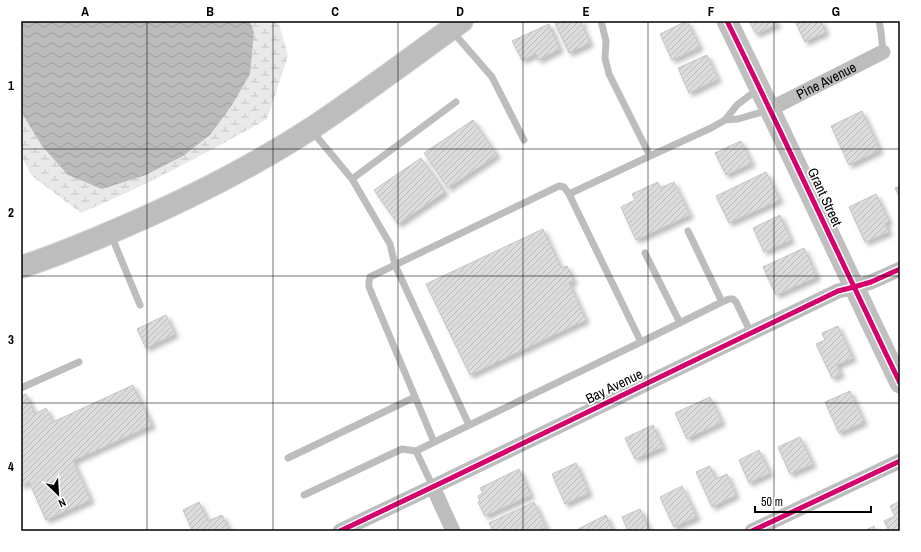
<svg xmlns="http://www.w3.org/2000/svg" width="921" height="552" font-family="'Archivo Narrow',sans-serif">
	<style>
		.wetland { fill: url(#wetland-marsh) }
		.water { fill: url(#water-waves) }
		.building { fill: url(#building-hatch); stroke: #c4c4c4; filter: url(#shadow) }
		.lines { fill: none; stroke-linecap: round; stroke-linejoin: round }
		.primary-casing { stroke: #dbdbdb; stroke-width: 24 }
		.lane { stroke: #bdbdbd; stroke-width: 7 }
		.street { stroke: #bdbdbd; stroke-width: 15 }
		.secondary { stroke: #c0c0c0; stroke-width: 21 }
		.primary { stroke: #bdbdbd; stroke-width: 22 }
		.cycleway-casing { stroke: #fff; stroke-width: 8 }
		.cycleway { stroke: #d6006c; stroke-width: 5 }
		.grid { fill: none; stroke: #000; stroke-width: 1; stroke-opacity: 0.55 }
		.labels { text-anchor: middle; stroke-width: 3.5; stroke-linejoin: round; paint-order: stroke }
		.street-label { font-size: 14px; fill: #000; stroke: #fff }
		.neatline { fill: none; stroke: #000; stroke-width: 1.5 }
		.grid-label { font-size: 13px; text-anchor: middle; font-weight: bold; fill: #000 }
	</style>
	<defs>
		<pattern id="wetland-marsh" width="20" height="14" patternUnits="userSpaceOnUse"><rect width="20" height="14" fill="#e9e9e9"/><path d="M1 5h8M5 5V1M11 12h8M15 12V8" fill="none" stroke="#c6c6c6"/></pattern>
		<pattern id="water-waves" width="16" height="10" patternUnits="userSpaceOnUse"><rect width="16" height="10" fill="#bbb"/><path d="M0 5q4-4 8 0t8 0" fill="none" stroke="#9f9f9f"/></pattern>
		<pattern id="building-hatch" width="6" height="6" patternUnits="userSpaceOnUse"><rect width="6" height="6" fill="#dcdcdc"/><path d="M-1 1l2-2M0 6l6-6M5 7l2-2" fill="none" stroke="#bbb"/></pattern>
		<filter id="shadow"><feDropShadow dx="3.5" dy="3.5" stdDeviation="2" flood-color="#0004"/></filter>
	</defs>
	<rect width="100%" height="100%" fill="#fff"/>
	<path class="wetland" d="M250,21H278L288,56L267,119C207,153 145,186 81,213L32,176L21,156V112L42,146L102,189L146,175L183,156L254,32Z"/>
	<path class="water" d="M21,21H250L254,32L250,74L232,105L210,135L183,156L146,175L102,189L68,175L42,146L21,112Z"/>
	<path class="building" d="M554,21H585L581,23L590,43L569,53Z
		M687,21L700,47L672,60L660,34Z
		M749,21H776L778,24L756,34Z
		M795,21H821L826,32L805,42Z
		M549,24L560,49L538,60L536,54L522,60L512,41Z
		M707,55L718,79L689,93L678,68Z
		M862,111L880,150L849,165L831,126Z
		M473,120L497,155L448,188L424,153Z
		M741,141L752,163L726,175L715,153Z
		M421,158L445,192L398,224L374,190Z
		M766,172L780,200L729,223L716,196Z
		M658,182L660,188L674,182L690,215L636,240L621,207L635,200L632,194Z
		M900,186V198L895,188Z
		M876,194L889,221L885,223L889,232L865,242L849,207Z
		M780,215L791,240L764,252L753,228Z
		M543,229L561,268L567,266L574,281L569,283L586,320L470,375L426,284Z
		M804,248L817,277L776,295L763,267Z
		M166,315L175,334L146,348L137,329Z
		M838,326L853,358L837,365L841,374L832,378L816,344L825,340L822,333Z
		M133,385L152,425L73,461L91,500L46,520L29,482L21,486V396L26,394L35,414L46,408L53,422Z
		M850,391L864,422L839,433L825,402Z
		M710,397L722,422L687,439L675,413Z
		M653,425L663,447L635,459L625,438Z
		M800,437L813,464L790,474L778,447Z
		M759,450L770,473L749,483L739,460Z
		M576,463L589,493L565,504L552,474Z
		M710,466L716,479L727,474L736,495L712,507L696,472Z
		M519,469L531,495L485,516L478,502L480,501L478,496L483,493L480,488Z
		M682,486L697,517L674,527L660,497Z
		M900,501V531H889L884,521L895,516L890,506Z
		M199,502L208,521L222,515L230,531H191L192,530L183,510Z
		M534,502L546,527L538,531H493L489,523Z
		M640,509L650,531H628L622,517Z
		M606,515L613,531H579L578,529Z
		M874,526L876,531H864Z"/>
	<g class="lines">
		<g class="primary-casing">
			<path id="primary" d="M21,267C53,257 83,244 114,231C182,202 249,169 312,128C363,94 412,57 462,21"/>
		</g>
		<path class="lane" d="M601,21L606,41L605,58L609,74L650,156L711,128L725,120L737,105L758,89
			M879,21L881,32L883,52
			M452,31L492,77L524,140
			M725,120L738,119L769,110
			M312,131L352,179L456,102
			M650,156L569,194L641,342L722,302L729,299H733L736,302L751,333
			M352,179L390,244L395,265L370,277L369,281V287L434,442
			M688,231L722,302
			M111,235L140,305
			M645,253L680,323
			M21,388L79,362
			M469,425L395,265L559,186L564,187L569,194
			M416,451L433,487
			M288,458L415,397
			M304,495L402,449L416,451L641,342"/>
		<g class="street">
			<path id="s1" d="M770,109L883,52"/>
			<path d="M433,487L453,531"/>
			<path d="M340,531L443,482L838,291L854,287L871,282L900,269"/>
			<path d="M752,531L900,461"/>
		</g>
		<path class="secondary" d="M727,21C786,141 842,263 900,383"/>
		<use href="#primary" class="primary"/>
		<g class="cycleway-casing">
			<path id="cycleway" d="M727,21C786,141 842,263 900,383
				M340,531L443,482L838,291L854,287L871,282L900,269
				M752,531L900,461"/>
		</g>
		<use href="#cycleway" class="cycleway"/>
	</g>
	<path class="grid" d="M147,21V531M273,21V531M398,21V531M523,21V531M648,21V531M774,21V531M21,149H900M21,276H900M21,403H900"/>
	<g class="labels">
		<g class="street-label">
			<text dy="5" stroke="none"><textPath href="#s1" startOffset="63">Pine Avenue</textPath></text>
			<text transform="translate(825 197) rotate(65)" y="5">Grant Street</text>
			<text transform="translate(614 386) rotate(-26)" y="5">Bay Avenue</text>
		</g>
	</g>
	<rect width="921" height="552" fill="none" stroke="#ffffff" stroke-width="44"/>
	<g transform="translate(58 494) rotate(155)" stroke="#ffffff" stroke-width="3" paint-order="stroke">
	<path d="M0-3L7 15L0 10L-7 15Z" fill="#000000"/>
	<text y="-6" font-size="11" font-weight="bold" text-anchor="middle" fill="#000000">N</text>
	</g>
	<path d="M755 506v6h116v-6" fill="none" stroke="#000000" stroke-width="2"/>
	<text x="761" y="506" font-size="12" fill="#000000" stroke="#ffffff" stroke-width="3" paint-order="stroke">50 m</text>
	<rect x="22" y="22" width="877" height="508" class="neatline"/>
	<g class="grid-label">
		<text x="85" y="16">A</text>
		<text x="210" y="16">B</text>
		<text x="335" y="16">C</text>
		<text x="460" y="16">D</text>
		<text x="586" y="16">E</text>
		<text x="711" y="16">F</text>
		<text x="836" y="16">G</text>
		<text x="11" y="90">1</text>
		<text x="11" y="217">2</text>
		<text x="11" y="344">3</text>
		<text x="11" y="471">4</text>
	</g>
</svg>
